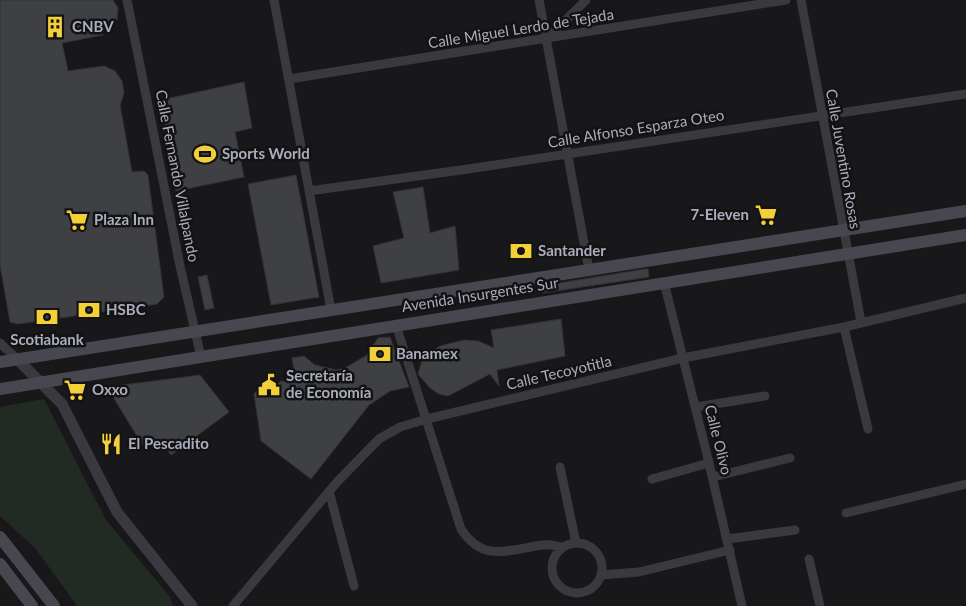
<svg xmlns="http://www.w3.org/2000/svg" width="966" height="606" font-family="Lato,sans-serif">
	<style>
		.green { fill: #222a24 }
		.building { fill: #3f4044; stroke: #333236 }
		.lines { fill: none; stroke-linecap: round; stroke-linejoin: round }
		.minor { stroke: #39393f; stroke-width: 9 }
		.tertiary { stroke: #39393f; stroke-width: 11 }
		.secondary { stroke: #47484f; stroke-width: 12 }
		.labels { text-anchor: middle; stroke-width: 5; stroke-linejoin: round; paint-order: stroke }
		.poi-label { font-size: 15px; font-weight: bold; fill: #aaadba; stroke: #131315; text-anchor: start }
		.street-label { font-size: 15px; fill: #aaadba; stroke: #131315 }
	</style>
	<rect width="100%" height="100%" fill="#18181a"/>
	<path class="green" d="M44,399L106,520L170,597L173,606H77L36,549L0,516V407Z"/>
	<path class="building" d="M0,0H113L118,8L117,20L102,31L103,35L62,43L68,71L104,66L115,71L122,81L124,93L120,105L132,172L144,171L148,175L164,297L157,304L18,324L10,322L0,265Z
		M244,82L252,128L235,132L244,177L176,191L161,100Z
		M296,175L319,297L271,305L248,184Z
		M423,187L430,233L455,226L459,270L381,283L373,246L404,238L393,192Z
		M645,269H648L649,277L542,293L541,286Z
		M207,275L214,308L205,310L198,277Z
		M561,319L565,356L497,370L499,386L490,374L448,396L439,394L430,388L418,374L423,357L440,346L464,340L478,341L494,348L491,330Z
		M390,337L409,387L390,391L369,405L311,479L261,441L254,394L262,386L274,387L281,381L296,383L292,358L304,356L315,365L336,370L345,368L367,355L378,338Z
		M200,375L229,412L171,455L160,440L145,449L107,387Z"/>
	<g class="lines">
		<path class="minor" d="M127,0L180,266L201,357
			M274,0L331,310
			M539,0L589,270
			M801,0L861,322
			M547,39L586,0
			M289,79L786,0
			M309,191L475,168L966,94
			M664,282L709,463L742,606
			M396,325L461,529C484,564 509,549 543,545C549,544 556,546 563,547
			M844,327L868,429
			M0,343L17,359
			M696,407L765,396
			M560,467L576,543
			M713,477L790,458
			M652,479L709,463
			M329,491L354,586
			M846,513L966,484
			M727,539L795,530
			M552 568a25 25 0 1 1 50 0a25 25 0 1 1-50 0Z
			M809,559L820,606
			M601,575L639,572L730,550
			M233,606L337,482L379,439L400,427L427,419L683,358L844,327L966,298"/>
		<path class="tertiary" d="M17,359L62,404L117,512L192,606"/>
		<path class="secondary" d="M0,362L966,211
			M0,389L966,235
			M0,537L54,606
			M0,564L32,606"/>
	</g>
	<defs>
		<g id="building-bare" transform="scale(1.725)"><path d="M-4-6H4V6H1V3H-1V6H-4ZM-2.5-4.3h1.7v1.8h-1.7ZM.8-4.3h1.7v1.8H.8ZM-2.5-1h1.7V.8h-1.7ZM.8-1h1.7V.8H.8Z" fill="#f3d037" stroke="#131315" stroke-width="2.5" paint-order="stroke"/></g>
		<g id="stadium-bare" transform="scale(1.725)"><path d="M0-5a6.5 5 0 1 0 0 10a6.5 5 0 1 0 0-10ZM-3.5-1.8h7v3.6h-7Z" fill="#f3d037" stroke="#131315" stroke-width="2.5" paint-order="stroke"/></g>
		<g id="supermarket-bare" transform="scale(1.725)"><path d="M-6-5.5h2.5l.6 2H6L4.5 2H-2.5L-4.4-4H-6ZM-1.5 3.2a1.3 1.3 0 1 0 .1 0ZM3 3.2a1.3 1.3 0 1 0 .1 0Z" fill="#f3d037" stroke="#131315" stroke-width="2.5" paint-order="stroke"/></g>
		<g id="bank-bare" transform="scale(1.725)"><path d="M-6-4H6V4H-6ZM0-2.3a2.3 2.3 0 1 0 0 4.6a2.3 2.3 0 1 0 0-4.6Z" fill="#f3d037" stroke="#131315" stroke-width="2.5" paint-order="stroke"/></g>
		<g id="civic-bare" transform="scale(1.725)"><path d="M-.6-6.5H3V-4.5H.6V-3L4-1V1h2V6H-6V1h2V-1L-.6-3ZM-1.2 2.5V6h2.4V2.5Z" fill="#f3d037" stroke="#131315" stroke-width="2.5" paint-order="stroke"/></g>
		<g id="restaurant-bare" transform="scale(1.725)"><path d="M-5-6h1v4h1v-4h1v4h1v-4h1v5L-1.5 .5V6h-2V.5L-5-1ZM5-6V6H3V1.5H1.5Q1.5-4 5-6Z" fill="#f3d037" stroke="#131315" stroke-width="2.5" paint-order="stroke"/></g>
	</defs>
	<g fill-rule="evenodd">
		<use href="#building-bare" x="55" y="27"/>
		<use href="#stadium-bare" x="205" y="154"/>
		<use href="#supermarket-bare" x="766" y="215"/>
		<use href="#supermarket-bare" x="77" y="220"/>
		<use href="#bank-bare" x="521" y="251"/>
		<use href="#bank-bare" x="89" y="310"/>
		<use href="#bank-bare" x="47" y="317"/>
		<use href="#bank-bare" x="380" y="354"/>
		<use href="#civic-bare" x="269" y="385"/>
		<use href="#supermarket-bare" x="75" y="390"/>
		<use href="#restaurant-bare" x="111" y="444"/>
	</g>
	<g class="labels">
		<g class="poi-label">
			<text x="72" y="32">CNBV</text>
			<text x="222" y="159">Sports World</text>
			<text x="749" y="220" text-anchor="end">7-Eleven</text>
			<text x="94" y="225">Plaza Inn</text>
			<text x="538" y="256">Santander</text>
			<text x="106" y="315">HSBC</text>
			<text x="47" y="345" text-anchor="middle">Scotiabank</text>
			<text x="396" y="359">Banamex</text>
			<text x="286" y="381">Secretaría<tspan x="286" dy="17">de Economía</tspan></text>
			<text x="92" y="395">Oxxo</text>
			<text x="128" y="449">El Pescadito</text>
		</g>
		<g class="street-label">
			<text transform="translate(521 29) rotate(-9)" y="5">Calle Miguel Lerdo de Tejada</text>
			<text transform="translate(636 129) rotate(-9)" y="5">Calle Alfonso Esparza Oteo</text>
			<text transform="translate(843 159) rotate(80)" y="5">Calle Juventino Rosas</text>
			<text transform="translate(177 176) rotate(79)" y="5">Calle Fernando Villalpando</text>
			<text transform="translate(480 295) rotate(-9)" y="5">Avenida Insurgentes Sur</text>
			<text transform="translate(559 373) rotate(-13)" y="5">Calle Tecoyotitla</text>
			<text transform="translate(718 440) rotate(76)" y="5">Calle Olivo</text>
		</g>
	</g>
</svg>
